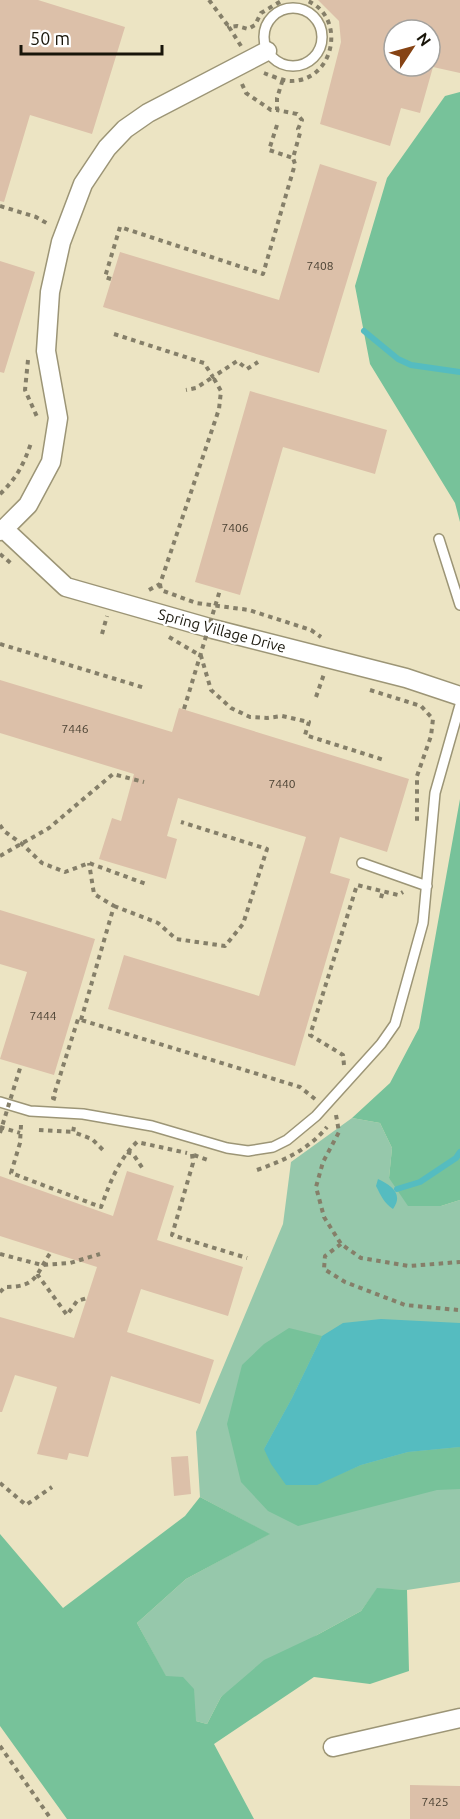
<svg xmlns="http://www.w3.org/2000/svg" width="460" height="1819" font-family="Ubuntu,sans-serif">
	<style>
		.green { fill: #96c8ab }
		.forest { fill: #77c29a }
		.water { fill: #55bcc0 }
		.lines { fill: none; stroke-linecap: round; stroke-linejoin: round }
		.stream { stroke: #55bcc0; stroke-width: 6 }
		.building { fill: #dcc0a9; fill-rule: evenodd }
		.lane-casing { stroke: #9c9576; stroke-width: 12 }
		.street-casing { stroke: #9c9576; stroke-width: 21 }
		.path { stroke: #857f69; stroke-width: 4; stroke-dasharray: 4.5 4.5; stroke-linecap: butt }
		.lane { stroke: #fff; stroke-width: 9 }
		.street { stroke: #fff; stroke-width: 18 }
		.path-bridge { stroke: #857f69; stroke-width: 4; stroke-dasharray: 4.5 4.5; stroke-linecap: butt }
		.labels { text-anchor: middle; stroke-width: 4.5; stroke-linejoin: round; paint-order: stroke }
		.number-label { font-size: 12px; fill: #494032 }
		.street-label { font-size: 15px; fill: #18150a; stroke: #fff }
	</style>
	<rect width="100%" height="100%" fill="#ece4c3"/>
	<path class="green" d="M352,1118L380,1123L392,1148L389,1178L441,1206L460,1200V1582L407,1590L377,1589L361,1611L317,1635L221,1697L207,1724L196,1721L166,1677L137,1623L186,1579L269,1534L200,1497L196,1432L283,1224L291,1162Z"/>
	<path class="forest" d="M460,92V522L455,503L370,364L355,286L387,178L445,96Z
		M460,799V1200L441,1206H408L389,1178L392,1148L380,1123L352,1118L390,1083L419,1028Z
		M289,1328L322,1336L292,1398L264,1449L317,1484L361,1465L408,1452L460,1447V1489L437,1490L298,1526L268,1511L241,1482L227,1424L242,1365L264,1344Z
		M200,1497L270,1534L186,1579L137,1623L166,1676L183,1677L194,1689L196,1721L207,1724L221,1697L264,1660L317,1635L361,1611L377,1588L407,1590L409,1671L370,1684L314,1677L214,1744L254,1819H67L0,1726V1534L63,1608L185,1516Z"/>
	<path class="water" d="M378,1179C391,1185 404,1194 393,1209C384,1203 381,1196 376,1186Z
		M381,1319L460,1323V1447L408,1452L361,1465L317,1485H286L271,1464L264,1449L292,1398L322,1336L343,1323Z"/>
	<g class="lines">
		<path class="stream" d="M364,331L398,359L411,365L460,372
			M397,1189L420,1182L456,1158L460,1152"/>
	</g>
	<path class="building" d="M0,0H38L125,27L92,134L30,115L4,202L0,201Z
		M318,0H460V73L433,67L420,113L401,108L390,146L320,124L341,42L339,21ZM394,30H430V66H394Z
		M320,164L377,182L319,373L103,307L120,252L279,300Z
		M0,261L35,272L4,373L0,372Z
		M250,391L387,430L375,474L283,447L240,595L195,582Z
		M0,680L172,732L179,708L409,779L387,852L340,837L330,873L350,879L295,1066L108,1009L124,955L259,996L306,837L178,798L167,836L177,839L166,879L99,859L112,818L121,821L134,774L0,733Z
		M0,910L95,939L54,1075L0,1059L27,972L0,964Z
		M127,1171L174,1186L157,1240L243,1267L228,1316L141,1289L127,1332L214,1360L200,1404L111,1376L88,1457L69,1453L67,1460L37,1454L57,1387L15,1375L2,1412H0V1317L74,1338L97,1267L0,1236V1176L113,1216Z
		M188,1456L191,1494L174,1496L171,1457Z
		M410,1785L460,1786V1819H410Z"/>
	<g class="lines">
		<g class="lane-casing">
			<path id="lane" d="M264 37a29 29 0 1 1 58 0a29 29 0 1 1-58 0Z
				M439,539L460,605
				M362,863L427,886
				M0,1102L30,1111L83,1114L152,1126L227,1148L248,1151L273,1147L287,1140L316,1116L381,1044L395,1024L423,923L435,793L460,705"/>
		</g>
		<g class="street-casing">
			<path id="street" d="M4,529L66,587L213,629L406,678L460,696
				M0,531L4,529L28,505L51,462L58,418L46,351L50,292L61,242L83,184L107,148L125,129L148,113L267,51
				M333,1747L460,1718"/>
		</g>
		<path class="path" d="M209,0L229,27
			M241,46L229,27L237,26L248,29L255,25L261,13L283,0
			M264,73C272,76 283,81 291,81C336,81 347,14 305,0
			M242,84L246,93L271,110H277V98L283,79
			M277,125L269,150L293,158
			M0,206L36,217L50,225
			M111,279L105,277L120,227L263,274L295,164L293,158L300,133L298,129L302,120L297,114L277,110
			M114,334L204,363L213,377L237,361L247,369L258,362
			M28,360L25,390L38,419
			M0,494C16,479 24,464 31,443
			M0,554L13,565
			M160,584L161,590L196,603L249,610L311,630L321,637
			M149,590L160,584L219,409L221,391L213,377L196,388L186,390
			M102,634L107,616
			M169,637L201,656L211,690L231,708L250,717L267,718L282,716L309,722L305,735L384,760
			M0,644L145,688
			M370,690L421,706L433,719L431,736L417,776V823
			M316,697L324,674
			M0,825L4,831L22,844L42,863L65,872L89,863L146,884
			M0,856L49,828L113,774L144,782
			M381,898L383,891
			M114,906L158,923L176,939L225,946L243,924L267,849L181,822
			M81,1020L114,906L94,894L89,863
			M344,1065L343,1055L310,1035L357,885L398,895L403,892
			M56,1099L53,1098L78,1019L300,1087L315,1099
			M336,1115L339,1132L323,1162L316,1187L324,1217L341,1244L361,1258L409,1266L460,1262
			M21,1125L20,1143L11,1173L101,1207C110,1183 118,1160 137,1142L187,1153
			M0,1127L20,1133
			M74,1127L73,1132L92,1139L103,1150
			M39,1130L73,1132
			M127,1152L133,1154L143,1169
			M192,1154L193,1163L172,1235L247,1258
			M194,1155L208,1160
			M257,1170C285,1160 308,1150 327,1127
			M341,1244L325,1256L324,1269L345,1282L405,1305L458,1310
			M0,1254L42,1265L70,1263L100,1254
			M37,1274L67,1315L77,1301L87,1298
			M0,1292L5,1287C38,1287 35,1275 51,1252
			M0,1483L26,1505L52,1487
			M0,1746L51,1819"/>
		<use href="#lane" class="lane"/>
		<use href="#street" class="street"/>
		<path class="path-bridge" d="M184,709L220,590
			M0,1133L21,1065"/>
	</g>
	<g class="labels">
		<g class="number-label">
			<text x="320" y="270">7408</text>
			<text x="235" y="532">7406</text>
			<text x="75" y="733">7446</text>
			<text x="282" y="788">7440</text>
			<text x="43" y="1020">7444</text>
			<text x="435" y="1806">7425</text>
		</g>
		<g class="street-label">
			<text transform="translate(222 631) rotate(15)" y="5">Spring Village Drive</text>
		</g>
	</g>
	<g transform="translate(412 48) rotate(54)"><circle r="28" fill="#ffffff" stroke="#a3a19d" stroke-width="1.5"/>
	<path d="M0-4.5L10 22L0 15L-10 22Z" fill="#864314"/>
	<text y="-9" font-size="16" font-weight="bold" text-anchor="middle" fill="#18150a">N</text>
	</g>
	<path d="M21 45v9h141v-9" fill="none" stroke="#18150a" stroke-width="3"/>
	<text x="30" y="45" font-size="18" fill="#18150a" stroke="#ffffff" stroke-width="4.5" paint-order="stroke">50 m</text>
</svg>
